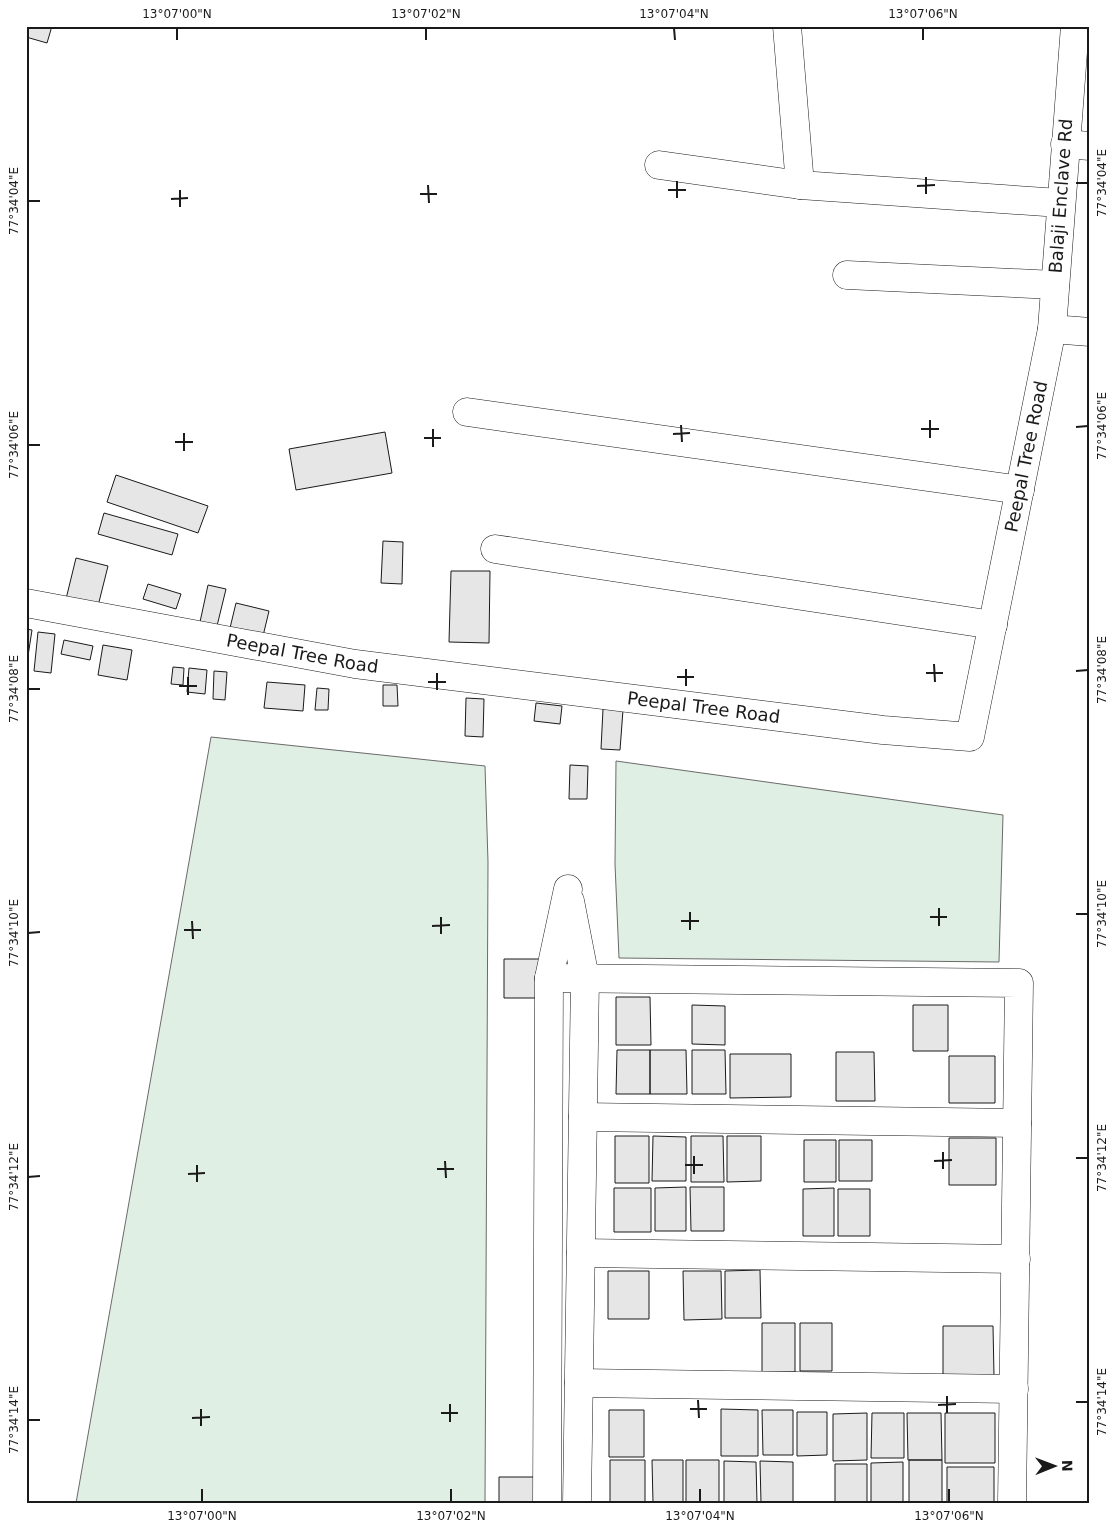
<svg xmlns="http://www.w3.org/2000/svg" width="1116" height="1529" font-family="'DejaVu Sans',sans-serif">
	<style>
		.green { fill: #e0efe3; stroke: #6a6a6a }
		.building { fill: #e6e6e6; stroke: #1a1a1a }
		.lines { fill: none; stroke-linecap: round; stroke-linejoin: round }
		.minor-casing { stroke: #1a1a1a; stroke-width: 29 }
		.minor { stroke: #fff; stroke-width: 28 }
		.ticks { fill: none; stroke: #1a1a1a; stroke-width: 2 }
		.labels { text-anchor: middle; stroke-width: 4; stroke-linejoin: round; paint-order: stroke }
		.street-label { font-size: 18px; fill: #1a1a1a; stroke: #fff }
		.neatline { fill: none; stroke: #1a1a1a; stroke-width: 2 }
		.ticks-label { font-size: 12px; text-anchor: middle; fill: #1a1a1a }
	</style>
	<rect width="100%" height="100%" fill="#fff"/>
	<path class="green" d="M211,737L485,766L488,862L485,1503H76Z
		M616,761L1003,815L999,962L619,958L615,864Z"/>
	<path class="building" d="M26,26H52L47,43L26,37Z
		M385,432L392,473L296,490L289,449Z
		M116,475L208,506L198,533L107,502Z
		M104,513L178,534L172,555L98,534Z
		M383,541L403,542L402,584L381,583Z
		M76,558L108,566L98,606L66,599Z
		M451,571H490L489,643L449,642Z
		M148,584L181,594L176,609L143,599Z
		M208,585L226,589L217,626L200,622Z
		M236,603L269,611L263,636L230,628Z
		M26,629L32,630L28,656H26Z
		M38,632L55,634L51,673L34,671Z
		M64,640L93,646L90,660L61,654Z
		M103,645L132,650L127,680L98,675Z
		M173,667L184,668L183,685L171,684Z
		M189,668L207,670L205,694L187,692Z
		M214,671L227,672L225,700L213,699Z
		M267,682L305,685L303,711L264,708Z
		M383,685H397L398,706H383Z
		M317,688L329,689L328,710H315Z
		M466,698L484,699L483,737L465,736Z
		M536,703L562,706L560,724L534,721Z
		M603,709L623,710L620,750L601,749Z
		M570,765L588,766L587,799H569Z
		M504,959H546V998H504Z
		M616,997H650L651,1045H616Z
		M692,1005L725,1006V1045L692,1044Z
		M913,1005H948V1051H913Z
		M617,1050H650V1094H616Z
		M650,1050H686L687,1094H650Z
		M692,1050H725L726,1094H692Z
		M836,1052H874L875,1101H836Z
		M730,1054H791V1097L730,1098Z
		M949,1056H995V1103H949Z
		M615,1136H649V1183H615Z
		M653,1136L686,1137V1181H652Z
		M691,1136H723L724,1182H691Z
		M727,1136H761V1181L727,1182Z
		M949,1138H996V1185H949Z
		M804,1140H836V1182H804Z
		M839,1140H872V1181H839Z
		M686,1187V1231H655V1188Z
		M690,1187H724V1231H691Z
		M614,1188H651V1232H614Z
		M834,1188V1236H803V1189Z
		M838,1189H870V1236H838Z
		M760,1270L761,1318H725V1271Z
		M608,1271H649V1319H608Z
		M683,1271H721L722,1319L684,1320Z
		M762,1323H795V1372H762Z
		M800,1323H832V1371H800Z
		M943,1326H993L994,1376H943Z
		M721,1409L758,1410V1456H721Z
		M609,1410H644V1457H609Z
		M762,1410H793V1455H763Z
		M797,1412H827V1455L797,1456Z
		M867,1413V1460L833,1461V1414Z
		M872,1413H904V1458H871Z
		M907,1413H941L942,1460H908Z
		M945,1413H995V1463H945Z
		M610,1460H645V1503H610Z
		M652,1460H683V1503H653Z
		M686,1460H719V1503H686Z
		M909,1460H942V1503H909Z
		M724,1461L756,1462L757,1503H724Z
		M760,1461L793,1462V1503H761Z
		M903,1462V1503H871V1463Z
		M835,1464H867V1503H835Z
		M947,1467H994V1503H947Z
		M499,1477H544V1503H499Z"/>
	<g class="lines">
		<g class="minor-casing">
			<g id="minor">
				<path d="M787,26L800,185L1060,203"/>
				<path d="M1075,26L1052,329L1090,332"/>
				<path d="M1065,144L1090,146"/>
				<path d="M659,165L800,185"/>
				<path d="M847,275L1055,285"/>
				<path d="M467,412L1020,490"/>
				<path d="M495,549L993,625"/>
				<path id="s1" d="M26,603L355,664L883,730L970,737L1052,329"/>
				<path d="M570,901L585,978L577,1503"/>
				<path d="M549,978L1019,983L1012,1503"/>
				<path d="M583,1117L1017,1123"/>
				<path d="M581,1253L1016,1259"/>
				<path d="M579,1383L1014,1389"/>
				<path d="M547,1503L549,978L568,889"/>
			</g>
		</g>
		<use href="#minor" class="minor"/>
	</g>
	<path class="ticks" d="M177,28V40M426,28V40M674,28L675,40M923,28V40M926,177V194M677,181V198M1076,183H1088M428,185L429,203M917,186L935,185M180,190V207M668,190H686M420,194H437M171,199L188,198M28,201H40M930,420V438M681,425L682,442M1076,427L1088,426M433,429V447M921,429H939M184,433V451M673,434L690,433M424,438H441M175,442H193M28,445H40M934,664L935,682M686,669V686M1076,671L1088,670M437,673V690M926,673H943M188,677V695M677,677H694M428,682H446M179,686H197M28,689H40M939,908V926M690,912V930M1076,914H1088M441,917V934M930,917H947M192,921L193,939M681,921H699M432,926L450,925M184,930H201M28,933L40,932M943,1152V1169M694,1156V1174M1076,1158H1088M445,1161L446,1178M934,1161L952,1160M197,1165V1182M685,1165H703M437,1169H454M188,1174L205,1173M28,1177L40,1176M947,1396V1413M698,1400L699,1418M1076,1402H1088M450,1404V1422M938,1405L956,1404M201,1409V1426M690,1409H707M441,1413H458M192,1418L210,1417M28,1420H40M202,1489V1502M451,1489V1502M700,1489V1502M949,1489V1502"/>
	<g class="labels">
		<g class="street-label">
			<text transform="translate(1061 196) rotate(-86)" y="6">Balaji Enclave Rd</text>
			<text dy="6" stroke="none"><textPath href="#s1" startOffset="1240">Peepal Tree Road</textPath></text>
			<text dy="6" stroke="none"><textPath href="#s1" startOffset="281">Peepal Tree Road</textPath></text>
			<text dy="6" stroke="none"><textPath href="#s1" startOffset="686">Peepal Tree Road</textPath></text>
		</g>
	</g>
	<rect width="1116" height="1529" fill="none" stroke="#ffffff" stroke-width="55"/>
	<g transform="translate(1054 1466) rotate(89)" stroke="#ffffff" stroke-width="4" paint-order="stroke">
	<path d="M0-4L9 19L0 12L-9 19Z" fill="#1a1a1a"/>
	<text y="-8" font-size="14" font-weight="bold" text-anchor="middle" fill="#1a1a1a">N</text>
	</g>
	<rect x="28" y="28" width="1060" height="1474" class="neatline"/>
	<g class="ticks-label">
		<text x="177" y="18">13°07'00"N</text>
		<text x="426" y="18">13°07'02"N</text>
		<text x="674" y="18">13°07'04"N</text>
		<text x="923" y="18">13°07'06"N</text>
		<text transform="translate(1102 183) rotate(-90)" y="4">77°34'04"E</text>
		<text transform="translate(14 201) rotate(-90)" y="4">77°34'04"E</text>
		<text transform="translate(1102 426) rotate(-90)" y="4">77°34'06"E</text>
		<text transform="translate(14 445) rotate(-90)" y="4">77°34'06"E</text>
		<text transform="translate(1102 670) rotate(-90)" y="4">77°34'08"E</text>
		<text transform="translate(14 689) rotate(-90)" y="4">77°34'08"E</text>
		<text transform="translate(1102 914) rotate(-90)" y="4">77°34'10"E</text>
		<text transform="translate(14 933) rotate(-90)" y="4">77°34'10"E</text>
		<text transform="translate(1102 1158) rotate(-90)" y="4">77°34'12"E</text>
		<text transform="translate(14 1177) rotate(-90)" y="4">77°34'12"E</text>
		<text transform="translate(1102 1402) rotate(-90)" y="4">77°34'14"E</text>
		<text transform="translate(14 1420) rotate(-90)" y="4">77°34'14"E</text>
		<text x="202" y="1520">13°07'00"N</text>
		<text x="451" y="1520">13°07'02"N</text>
		<text x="700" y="1520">13°07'04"N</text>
		<text x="949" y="1520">13°07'06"N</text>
	</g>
</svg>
